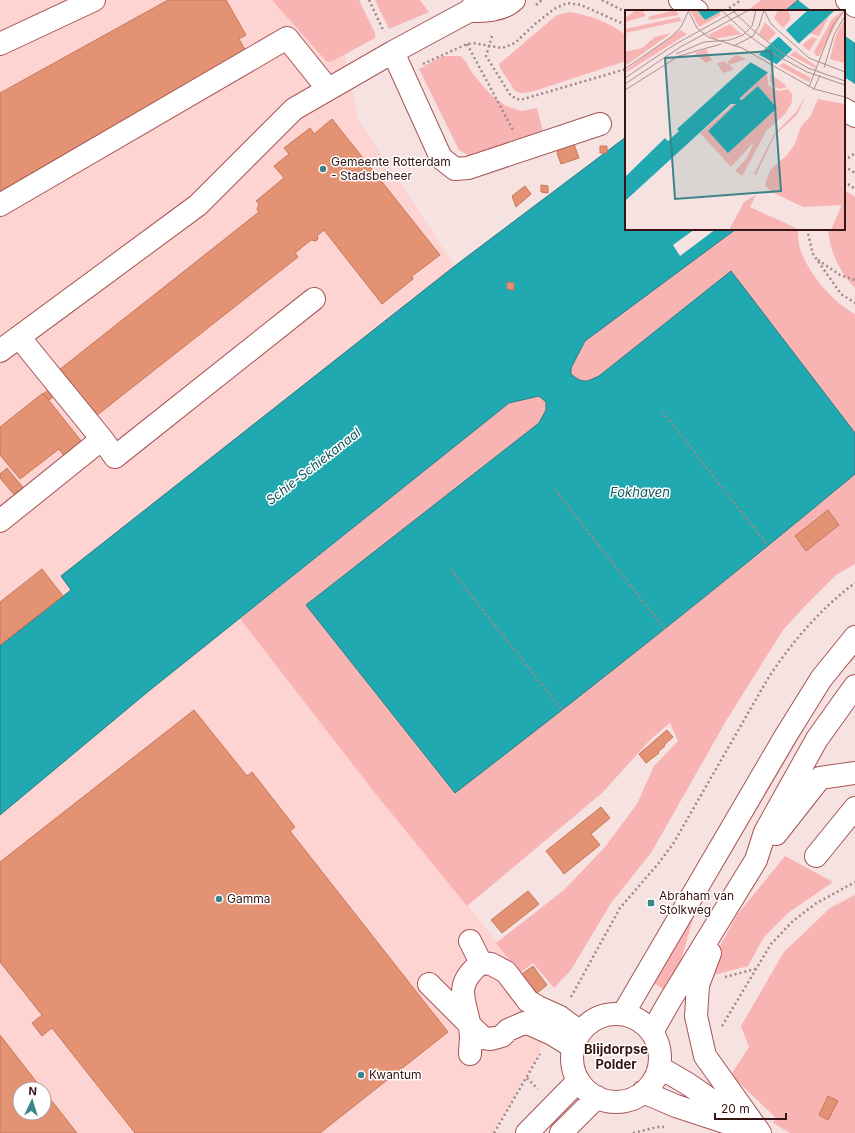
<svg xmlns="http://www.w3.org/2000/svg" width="855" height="1133" font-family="Inter,sans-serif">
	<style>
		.built { fill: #fed4d2; fill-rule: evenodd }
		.green { fill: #f7b4b2 }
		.water { fill: #20a9b1; stroke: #277d82 }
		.pier { fill: #f6e2e1 }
		.building { fill: #e39273; stroke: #c7785a }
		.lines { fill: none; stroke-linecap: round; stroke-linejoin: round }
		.minor-casing { stroke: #a65454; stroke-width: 24 }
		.major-casing { stroke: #a65454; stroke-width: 24 }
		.highway-casing { stroke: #a65454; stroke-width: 24 }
		.path { stroke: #a08686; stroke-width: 2.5; stroke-dasharray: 2 3; stroke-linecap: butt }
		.minor { stroke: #fff; stroke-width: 22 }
		.major { stroke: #fff; stroke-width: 22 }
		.highway { stroke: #fff; stroke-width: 22 }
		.poi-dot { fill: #3c8489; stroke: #fff; stroke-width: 1.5 }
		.labels { text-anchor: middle; stroke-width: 3; stroke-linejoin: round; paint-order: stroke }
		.poi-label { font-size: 12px; fill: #371515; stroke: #fff; text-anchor: start }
		.water-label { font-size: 13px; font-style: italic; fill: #0f575b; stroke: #fff }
		.neighbourhood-label { font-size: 13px; font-weight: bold; fill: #371515; stroke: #fff }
		.inset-road { fill: none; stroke: #aa908f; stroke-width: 1 }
		.view { fill: #3c8489; fill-opacity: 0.15; stroke: #3c8489; stroke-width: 2 }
		.inset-edge { fill: none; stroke: #371515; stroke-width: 2 }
	</style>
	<rect width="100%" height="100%" fill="#f6e2e1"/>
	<path class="built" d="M0,0H334L358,119L460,274L155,514L554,1013L537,1058L493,1133H0ZM20,1089H44V1113H20Z"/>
	<path class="green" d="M272,0H359L375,33V38L333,61L327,62Z
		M375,0H420L429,12L389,29Z
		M761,0H798L785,11L748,10Z
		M570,12C591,16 609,22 626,35V61L531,92L521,93L515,91L500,68L499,64L557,15Z
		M443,56H461L466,62L472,73L491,95L506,106L521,111L537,108L543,131L485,154L468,155L459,150L419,69Z
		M844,190L855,197V288C839,271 830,252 828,229H844Z
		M736,229H798C798,234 798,240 799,245C806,271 831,301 855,314V433L731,272L599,376C586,382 583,384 571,374V368L585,341Z
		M539,396L546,402V410L539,423L306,605L455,793C590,688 724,583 855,474V564L836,575L805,606L783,630L726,721L651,853L611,903L571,970L554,988L533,963L520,973L496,943L564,890L605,847L637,804L654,766L678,741L670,723L651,739L602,793L467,906L375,793L240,619L509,403Z
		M855,646V658L840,673L816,707L791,752L694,915L680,964L665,990L650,981L753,803Z
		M785,856L833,882L788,913L764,937L748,966L710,976L721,944L737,915Z
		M855,895V1133H790L773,1123L776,1118L731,1075L749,1047L741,1026L784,952L830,908Z"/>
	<path class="water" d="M798,0H855V135L844,143V11H785Z
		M626,137V229H736L585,341L571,368V374C583,384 586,382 599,376L731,271L855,433V474C724,583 590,689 455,793L306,605L539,423L546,410V402L539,396L509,403L150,690L0,815V646L71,590L61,576L456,265Z"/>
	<path class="pier" d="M798,0H855V43L844,35V11H812Z
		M844,77L855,84V137L844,145Z
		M695,229H716L680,256L673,245Z"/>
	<path class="building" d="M168,0H226L246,35L239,39L248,55L0,195V93Z
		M332,119L440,255L412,276L413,279L382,304L324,230L317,236L318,239L316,241L311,240L295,253L298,257L96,416L59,370L259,212L257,209L259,204L256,201L284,178L274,166L289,154L284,148L310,128L314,134Z
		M574,144L579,158L561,164L557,153L559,148Z
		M600,146H607V153H600Z
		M541,185L548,186V193L541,192Z
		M525,186L531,194L516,207L512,196Z
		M507,282L514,283V290L507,289Z
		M65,377L70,383L49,400L43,394Z
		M43,393L82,442L64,456L59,449L20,479L0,455V427Z
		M7,468L25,490L16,497L0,478V474Z
		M828,510L839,525L806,551L795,536Z
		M42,569L63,596L0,645V602Z
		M194,710L247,776L252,772L295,827L290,831L448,1032L320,1133H135L52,1028L42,1036L32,1023L42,1015L0,962V862Z
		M667,730L673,737L664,745L665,746L658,752L659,753L646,763L639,754Z
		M601,807L610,818L591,834L600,845L564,874L546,851Z
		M528,891L539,904L502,933L491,920Z
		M533,966L547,985L537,993L522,974Z
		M0,1035L42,1089H20V1113H44V1091L77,1133H0Z
		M828,1096L838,1101L828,1120L819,1115Z"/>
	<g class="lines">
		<g class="minor-casing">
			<path id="minor" d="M469,11C483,11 503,11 514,0
				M393,52L441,158L455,169L468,168L600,124
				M0,205L287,38L328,89
				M19,337L102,439L115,457L314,299
				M0,351L198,205L294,109L393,52L469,11L478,0
				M0,521L102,439
				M776,834L820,778L855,773
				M816,856L855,808
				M470,941L481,963L491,964L506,972L528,1001L538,1007L560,1017L580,1032
				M710,953L698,985L696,1016L705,1056L760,1133
				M429,984L483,1038L491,1039L502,1036L508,1030L524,1023L530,1024L552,1034L573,1047
				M572 1058a44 44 0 1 1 88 0a44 44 0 1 1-88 0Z
				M623,1014L785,737L821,679L855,637
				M652,1032L669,1002L756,860L765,832L817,739L855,686
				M470,1054C470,1048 471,1042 471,1036C469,1004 449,988 481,963
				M659,1067L688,1084L740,1120
				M643,1092L676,1106L758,1133
				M527,1133L578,1081
				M561,1133L597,1097"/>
		</g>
		<g class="major-casing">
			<path id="major" d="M680,0L697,11
				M847,0L855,6
				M844,109L855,116"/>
		</g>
		<g class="highway-casing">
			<path id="highway" d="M0,44L94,0"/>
		</g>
		<path class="path" d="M369,0L384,32
			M602,0L626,12
			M536,5L542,0
			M725,11L741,0
			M492,36L486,56L511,96L520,100L626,69
			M467,44L513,130
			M423,64L467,44L473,43L502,48L515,43L534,25L554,9L567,3L581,5L626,25
			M844,161L855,153
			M844,166L855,173
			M844,181L855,189
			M807,229L813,254L841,294L855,303
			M818,260L840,275L855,280
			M663,412L768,546
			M555,490L665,629
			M451,570L562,710
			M725,977L755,969
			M571,997L620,908L658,864L673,844L767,680C790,644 821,608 855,583
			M722,1026L771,944L793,921L815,904L855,882
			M527,1078L538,1089
			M494,1133L540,1054
			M633,1133L658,1127H664"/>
		<use href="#minor" class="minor"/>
		<use href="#major" class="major"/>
		<use href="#highway" class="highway"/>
	</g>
	<g class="poi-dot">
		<circle cx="323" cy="169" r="4"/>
		<circle cx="219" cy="899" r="4"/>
		<rect x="647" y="899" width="8" height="8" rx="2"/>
		<circle cx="361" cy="1075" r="4"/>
	</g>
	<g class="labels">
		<g class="poi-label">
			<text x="331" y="166">Gemeente Rotterdam<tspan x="331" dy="14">- Stadsbeheer</tspan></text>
			<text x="659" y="900">Abraham van<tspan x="659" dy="14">Stolkweg</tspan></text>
			<text x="227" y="903">Gamma</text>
			<text x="369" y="1079">Kwantum</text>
		</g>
		<g class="water-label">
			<text transform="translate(313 466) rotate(-38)" y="5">Schie-Schiekanaal</text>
			<text x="640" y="497">Fokhaven</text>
		</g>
		<g class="neighbourhood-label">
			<text x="616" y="1054">Blijdorpse<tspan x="616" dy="15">Polder</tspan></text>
		</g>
	</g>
	<g transform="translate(625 10)">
		<rect width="220" height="220" fill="#f6e2e1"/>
		<path d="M11,0H22L18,2L21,6L0,12V8ZM50,0L54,5L24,10L23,7ZM65,0H72L80,10L94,3L96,5L74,17ZM153,0H162L165,4V10L158,18L149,8ZM218,1L194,46H191L189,42L207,9ZM204,6L194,26L184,23ZM55,7L56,11L0,23V19ZM220,9V53L205,49L211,25ZM140,12L151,23L143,31L134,24ZM105,14L116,24L89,29L83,25ZM55,20L62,24L2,62L1,60ZM46,23L38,29L0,56V42L17,38L30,27ZM187,27L192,29L184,41L177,35ZM81,39L87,50L81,53L70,43ZM170,41L191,56L190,58L165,45ZM111,45L121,49L104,55L102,52ZM98,51L107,57L108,60L98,63L92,53ZM158,53L186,68L184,72L154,56ZM142,62L143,75L154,81L163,79L167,84V92L160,104L142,120L117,166L110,161L122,148L129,132L106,157L75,123L110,93V96L83,121L116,131L152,98L133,76L117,90H114ZM145,64L158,73L162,77L155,79L149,77L145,71ZM181,85L172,105L150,125L131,165L129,164L149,124L171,102ZM193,89L220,94V220H206L217,195L178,197L145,181L140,175L145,160L162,145L170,134L176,116L185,107ZM131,185L125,197L175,220H104L119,192Z" fill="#f7b4b2"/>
		<path d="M72,0H99L80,10ZM183,0H210L114,89L117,90L133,76L152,98L103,143L83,121L111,94H106L0,191V167L40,128L43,131L54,121L52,119Z" fill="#20a9b1"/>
		<path d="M160,19L175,35L169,41L153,26ZM133,44L153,55L144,63L125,52Z" fill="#f6e2e1"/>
		<path class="inset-road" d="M63,0L72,18L83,27L117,38L189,79L220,87M96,0L123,25L151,45L182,62L220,75M107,0L128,20L157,43L183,58L220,71M139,0L146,14L184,48L220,62M109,36L128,26L134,16L139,0M51,44L79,32L105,30L118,25L127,16L131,0M199,58L209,25L220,6M0,59L46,27L56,17L64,0M0,68L49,35L112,0M0,74L57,36L124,0M184,77L208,15L220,0M189,79L195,65M0,80L54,46L96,34"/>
		<path class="view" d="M146,41L156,181L50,189L40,48Z"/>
		<rect width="220" height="220" class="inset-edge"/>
	</g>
	<g transform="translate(32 1101) rotate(4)"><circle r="19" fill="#ffffff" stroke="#afa1a1"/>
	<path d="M0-3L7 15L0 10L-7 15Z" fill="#3c8489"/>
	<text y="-6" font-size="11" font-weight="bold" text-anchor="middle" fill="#371515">N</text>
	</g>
	<path d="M715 1113v6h71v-6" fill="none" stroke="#371515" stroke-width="2"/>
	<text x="721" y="1113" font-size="12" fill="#371515" stroke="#ffffff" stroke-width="3" paint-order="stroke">20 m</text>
</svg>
